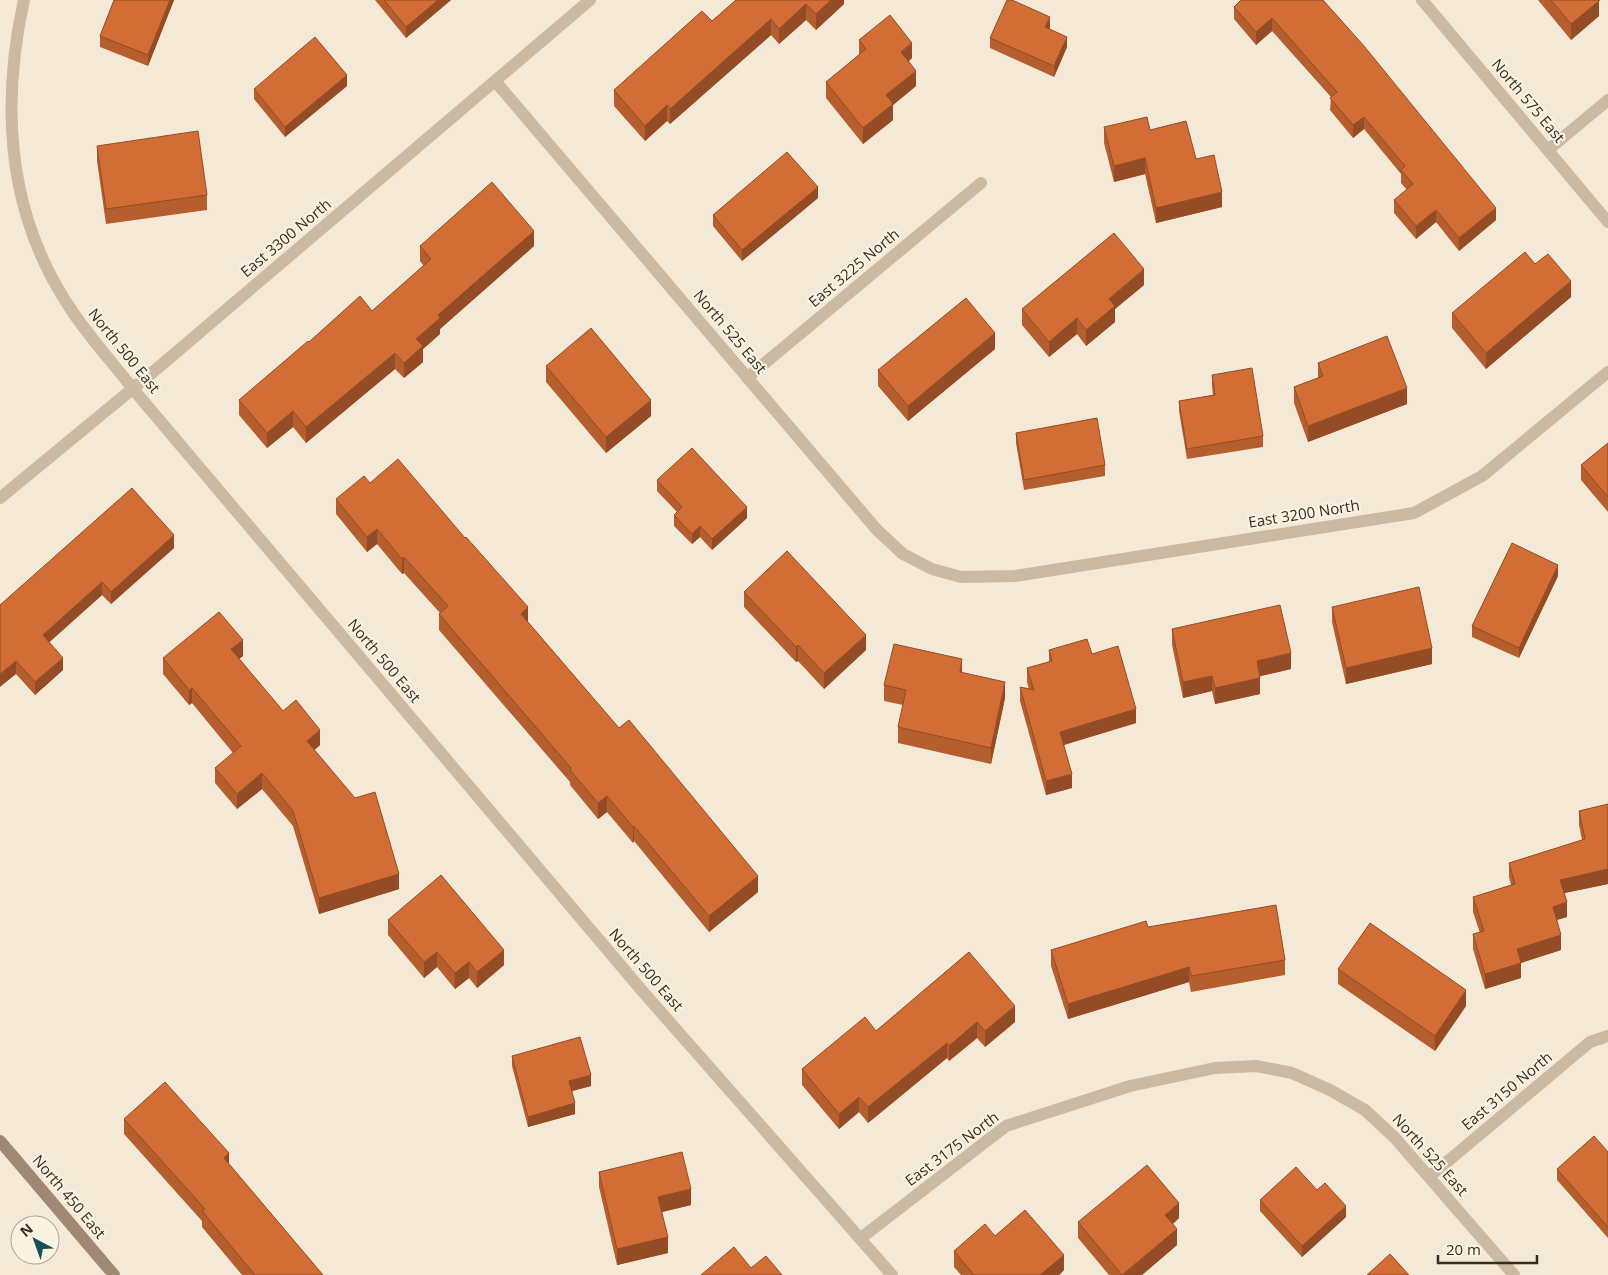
<svg xmlns="http://www.w3.org/2000/svg" width="1608" height="1275" font-family="'Open Sans',sans-serif">
	<style>
		.lines { fill: none; stroke-linecap: round; stroke-linejoin: round }
		.street { stroke: #ccb9a1; stroke-width: 12 }
		.secondary { stroke: #a08872; stroke-width: 12 }
		.wall { fill: #b55e2e }
		.shaded-wall { fill: #934c25 }
		.building { fill: #d26d35; stroke: #934c25 }
		.labels { text-anchor: middle; stroke-width: 4.5; stroke-linejoin: round; paint-order: stroke }
		.street-label { font-size: 15px; fill: #352c24; stroke: #fbf2e2 }
	</style>
	<rect width="100%" height="100%" fill="#f3e9d6"/>
	<g class="lines">
		<path class="street" d="M24,0C0,109 8,217 72,311C90,338 113,363 133,389L644,993L892,1275
			M1422,0L1608,222
			M495,81L877,530L903,554L932,569L961,577L1015,576L1414,513L1482,476L1608,372
			M1548,150L1608,100
			M747,378L981,183
			M0,498L159,367L590,0
			M1429,1177L1590,1042L1608,1036
			M861,1238L1006,1126L1130,1086L1215,1068L1256,1066L1292,1073L1330,1090L1365,1110L1395,1138L1514,1275"/>
		<path class="secondary" d="M0,1141L114,1275"/>
	</g>
	<path class="wall" d="M114,0H174L148,66L100,47V36Z
		M375,0H451L406,38Z
		M736,0H844V4L816,30L806,20L779,44L771,35L670,124L667,121L645,141L614,106V90L712,21Z
		M1323,0L1496,220L1459,251L1436,222L1416,239L1394,213V200L1407,190L1401,183V174L1364,129L1353,138L1330,110L1331,97L1272,31L1256,45L1234,19V7Z
		M1538,0H1600L1599,1V16L1571,40Z
		M1050,27V29L1067,47L1054,77L990,48V38Z
		M859,40L912,58L909,61L916,86L893,105V120L863,144L826,98V82L859,55Z
		M347,86L285,137L254,99V89Z
		M1104,127L1150,130L1222,207L1156,223L1145,174L1114,182L1104,143Z
		M97,146L207,195V210L106,224L97,161Z
		M818,198L742,261L713,226V215Z
		M420,246H534L440,329V334L423,349V362L404,378L395,369L306,443L293,427L267,448L239,415V400L309,342L372,311L424,266L420,261Z
		M1535,264L1571,297L1486,369L1452,328V313Z
		M1144,285L1115,309V322L1086,346L1077,334L1049,357L1022,325V309Z
		M995,349L908,421L878,386V370Z
		M1318,363L1407,404L1308,442L1294,403V387L1318,378Z
		M546,366L651,416L606,453L546,382Z
		M1212,375L1263,436V447L1187,459L1179,411V401L1213,395L1212,386Z
		M1016,433L1105,465V476L1024,490L1016,443Z
		M1608,443V512L1581,480V465Z
		M657,480L747,518L712,550L700,537L692,544L674,526V515L677,512L657,491Z
		M370,483L528,622L758,892L709,932L634,841L633,843L607,812L598,819L570,785V782L439,630V614L440,613L404,573L402,574L377,544L367,552L336,514V499Z
		M174,548L111,604L102,595L49,642L63,670L35,695L16,674L0,605Z
		M1558,576L1519,658L1472,637V626Z
		M744,592L866,650L824,689L798,661L796,662L744,607Z
		M1332,607L1432,664L1346,684L1332,622Z
		M1172,629L1291,669L1260,676V694L1215,704L1212,691L1183,698L1172,645Z
		M1049,650L1092,654L1136,723L1064,745L1072,788L1046,795L1020,701V687L1029,689L1027,682V668L1049,662Z
		M243,656L239,659L283,711L320,745L314,750L399,889L319,914L293,826L262,789L237,809L215,783V768L233,753L192,703L189,705L163,674V658Z
		M962,673L1005,698L991,764L898,743V727L903,705L884,701V685Z
		M1608,804V884L1564,893L1567,917L1557,920L1561,950L1521,963V978L1485,989L1473,949V934L1480,933L1473,912V897L1511,885L1509,877V863L1582,840L1579,825V811Z
		M388,920L504,965L477,988L469,978L455,989L437,967L424,978L388,935Z
		M1051,950L1285,960V975L1191,992L1189,982L1068,1019L1051,966Z
		M969,952L1015,1022L985,1047L977,1038L949,1061L947,1058L868,1123L859,1112L839,1129L802,1085V1069L876,1031Z
		M1338,969L1466,1006L1435,1051L1338,984Z
		M512,1056L591,1086L571,1091L575,1114L528,1127L512,1066Z
		M124,1119L229,1164L323,1275H242L202,1227V1221L124,1134Z
		M1608,1152V1238L1557,1180V1169Z
		M599,1172L691,1205L662,1212L668,1253L617,1265L599,1187Z
		M1317,1190L1346,1217L1302,1257L1260,1211V1200Z
		M1179,1218L1173,1224L1177,1245L1142,1275H1109L1078,1238V1222Z
		M995,1236L1064,1270L1059,1275H961L954,1267V1251Z"/>
	<path class="shaded-wall" d="M170,0H174L148,66V55Z
		M438,0H451L406,38V27Z
		M831,0H844V4L816,30V14Z
		M1592,0H1600L1599,1V16L1571,40V24Z
		M806,4V20L779,44V29Z
		M1050,17V27L1045,37V27Z
		M1272,18V31L1256,45V32Z
		M771,19V35L670,124V109Z
		M1067,37V47L1054,77V66Z
		M912,43V58L901,68V52Z
		M916,71V86L893,105V120L863,144V128L886,95Z
		M347,75V86L285,137V127Z
		M667,105V121L645,141V126Z
		M1364,117V129L1353,138V125Z
		M1145,158V174L1114,182V166Z
		M818,187V198L742,261V250Z
		M1222,192V207L1156,223V208Z
		M1496,208V220L1459,251V238Z
		M1436,210V222L1416,239V226Z
		M534,231V246L440,329V334L423,349V362L404,378V363L416,339L438,315Z
		M1144,269V285L1115,309V322L1086,346V330L1109,299Z
		M1571,281V297L1486,369V353Z
		M1077,318V334L1049,357V342Z
		M995,333V349L908,421V406Z
		M395,353V369L306,443V427Z
		M1407,388V404L1308,442V426Z
		M651,400V416L606,453V437Z
		M293,411V427L267,448V433Z
		M747,507V518L712,550V539Z
		M700,526V537L692,544V534Z
		M377,529V544L367,552V537Z
		M174,535V548L111,604V592Z
		M404,557V573L402,574V559Z
		M1558,565V576L1519,658V648Z
		M102,582V595L43,648V635Z
		M528,607V623L521,614Z
		M866,635V650L824,689V673Z
		M243,640V656L231,665V649Z
		M798,645V661L796,662V647Z
		M1432,648V664L1346,684V668Z
		M1291,653V669L1257,677V661Z
		M63,658V670L35,695V682Z
		M962,659V675L960,672Z
		M16,661V674L0,687V674Z
		M1212,676V691L1183,698V682Z
		M1260,678V694L1215,704V688Z
		M1005,682V698L991,764V748Z
		M192,688V703L189,705V690Z
		M1136,709V723L1060,746V732Z
		M320,730V745L307,757V741Z
		M262,773V789L237,809V794Z
		M1072,774V788L1046,795V781Z
		M607,796V812L598,819V803Z
		M634,826V841L633,843V827Z
		M1608,869V884L1560,894V880Z
		M399,874V889L319,914V898Z
		M758,876V892L709,932V916Z
		M1567,902V917L1553,921V907Z
		M1561,935V950L1517,964V949Z
		M504,950V965L477,988V972Z
		M437,952V967L424,978V962Z
		M469,962V978L455,989V973Z
		M1521,963V978L1485,989V974Z
		M1189,967V982L1068,1019V1004Z
		M1466,990V1006L1435,1051V1036Z
		M1015,1006V1022L985,1047V1031Z
		M977,1022V1038L949,1061V1046Z
		M947,1043V1058L868,1123V1107Z
		M591,1075V1086L569,1092V1081Z
		M859,1097V1112L839,1129V1114Z
		M575,1103V1114L528,1127V1117Z
		M229,1153V1169L224,1158Z
		M691,1189V1205L658,1213V1197Z
		M1179,1203V1218L1165,1230V1215Z
		M1346,1206V1217L1302,1257V1246Z
		M1177,1229V1245L1142,1275H1123Z
		M668,1237V1253L617,1265V1249Z
		M1064,1255V1270L1059,1275H1040Z"/>
	<path class="building" d="M114,0H170L148,55L100,36Z
		M384,0H438L406,27Z
		M736,0H831L816,14L806,4L779,29L771,19L670,109L667,105L645,126L614,90L702,11L712,21Z
		M1007,0H1012L1050,17L1045,27L1067,37L1054,66L990,38Z
		M1241,0H1323L1364,46L1496,208L1459,238L1436,210L1416,226L1394,200L1413,184L1401,170L1405,166L1364,117L1353,125L1330,98L1337,92L1272,18L1256,32L1234,7Z
		M1551,0H1599V1L1571,24Z
		M890,15L912,43L901,52L916,71L886,95L893,104L863,128L826,82L866,49L859,40Z
		M315,37L347,75L285,127L254,89Z
		M1147,117L1150,130L1186,121L1196,159L1214,155L1222,192L1156,208L1145,158L1114,166L1104,127Z
		M198,131L207,195L106,209L97,146Z
		M787,152L818,187L742,250L713,215Z
		M492,182L534,231L438,315L440,318L416,339L423,346L404,363L395,353L306,427L293,411L267,433L239,400L308,341L309,342L360,296L372,311L431,259L420,246Z
		M1114,233L1144,269L1109,299L1115,306L1086,330L1077,318L1049,342L1022,309Z
		M1525,252L1535,264L1548,254L1571,281L1486,353L1452,313Z
		M966,298L995,333L908,406L878,370Z
		M591,328L651,400L606,437L546,366Z
		M1387,336L1407,388L1308,426L1294,387L1323,376L1318,363Z
		M1252,368L1263,436L1187,449L1179,401L1215,395L1212,375Z
		M1097,418L1105,465L1024,480L1016,433Z
		M1608,443V497L1581,465Z
		M692,448L747,507L712,539L700,526L692,534L674,515L682,507L657,480Z
		M398,459L465,538L466,537L528,607L521,614L619,728L629,720L758,876L709,916L634,826L633,827L607,796L598,803L570,770L571,768L439,614L448,606L404,557L402,559L377,529L367,537L336,499L364,476L370,483Z
		M132,488L174,535L111,592L102,582L43,635L63,658L35,682L16,661L0,674V605Z
		M1512,543L1558,565L1519,648L1472,626Z
		M787,551L866,635L824,673L798,645L796,647L744,592Z
		M1419,587L1432,648L1346,668L1332,607Z
		M1280,605L1291,653L1257,661L1260,678L1215,688L1212,676L1183,682L1172,629Z
		M219,612L243,640L231,649L283,711L296,700L320,730L307,741L355,798L375,792L399,874L319,898L293,811L262,773L237,794L215,768L241,746L192,688L189,690L163,658Z
		M1087,639L1092,654L1118,646L1136,709L1060,732L1072,774L1046,781L1020,687L1034,690L1027,668L1052,661L1049,650Z
		M894,644L962,659L960,672L1005,682L991,748L898,727L906,690L884,685Z
		M1608,804V869L1560,880L1567,902L1553,907L1561,935L1517,949L1521,963L1485,974L1473,934L1484,931L1473,897L1515,884L1509,863L1585,839L1579,811Z
		M441,875L504,950L477,972L469,962L455,973L437,952L424,962L388,920Z
		M1276,905L1285,960L1191,976L1189,967L1068,1004L1051,950L1146,921L1148,927Z
		M1370,923L1466,990L1435,1036L1338,969Z
		M969,952L1015,1006L985,1031L977,1022L949,1046L947,1043L868,1107L859,1097L839,1114L802,1069L865,1017L876,1031Z
		M580,1037L591,1075L569,1081L575,1103L528,1117L512,1056Z
		M165,1082L229,1153L224,1158L323,1275H255L202,1211L205,1209L124,1119Z
		M1594,1136L1608,1152V1227L1557,1169Z
		M682,1152L691,1189L658,1197L668,1237L617,1249L599,1172Z
		M1147,1165L1179,1203L1165,1215L1177,1229L1122,1275L1078,1222Z
		M1296,1167L1317,1190L1325,1183L1346,1206L1302,1246L1260,1200Z
		M1025,1210L1064,1255L1040,1275H974L954,1251L985,1224L995,1236Z
		M734,1247L751,1268L766,1256L782,1275H701Z
		M1390,1254L1409,1275H1367Z"/>
	<g class="labels">
		<g class="street-label">
			<text transform="translate(1528 101) rotate(50)" y="5">North 575 East</text>
			<text transform="translate(286 238) rotate(-40)" y="5">East 3300 North</text>
			<text transform="translate(854 268) rotate(-40)" y="5">East 3225 North</text>
			<text transform="translate(730 332) rotate(50)" y="5">North 525 East</text>
			<text transform="translate(124 351) rotate(51)" y="5">North 500 East</text>
			<text transform="translate(1304 514) rotate(-9)" y="5">East 3200 North</text>
			<text transform="translate(384 661) rotate(50)" y="5">North 500 East</text>
			<text transform="translate(646 970) rotate(49)" y="5">North 500 East</text>
			<text transform="translate(1507 1091) rotate(-40)" y="5">East 3150 North</text>
			<text transform="translate(952 1149) rotate(-37)" y="5">East 3175 North</text>
			<text transform="translate(1430 1155) rotate(48)" y="5">North 525 East</text>
			<text transform="translate(69 1197) rotate(50)" y="5">North 450 East</text>
		</g>
	</g>
	<g transform="translate(35 1240) rotate(319)"><circle r="24" fill="#fbf2e2" stroke="#aca396"/>
	<path d="M0-4L9 19L0 12L-9 19Z" fill="#164e5a"/>
	<text y="-8" font-size="14" font-weight="bold" text-anchor="middle" fill="#352c24">N</text>
	</g>
	<path d="M1438 1255v8h99v-8" fill="none" stroke="#352c24" stroke-width="2.5"/>
	<text x="1446" y="1255" font-size="15" fill="#352c24" stroke="#fbf2e2" stroke-width="4" paint-order="stroke">20 m</text>
</svg>
